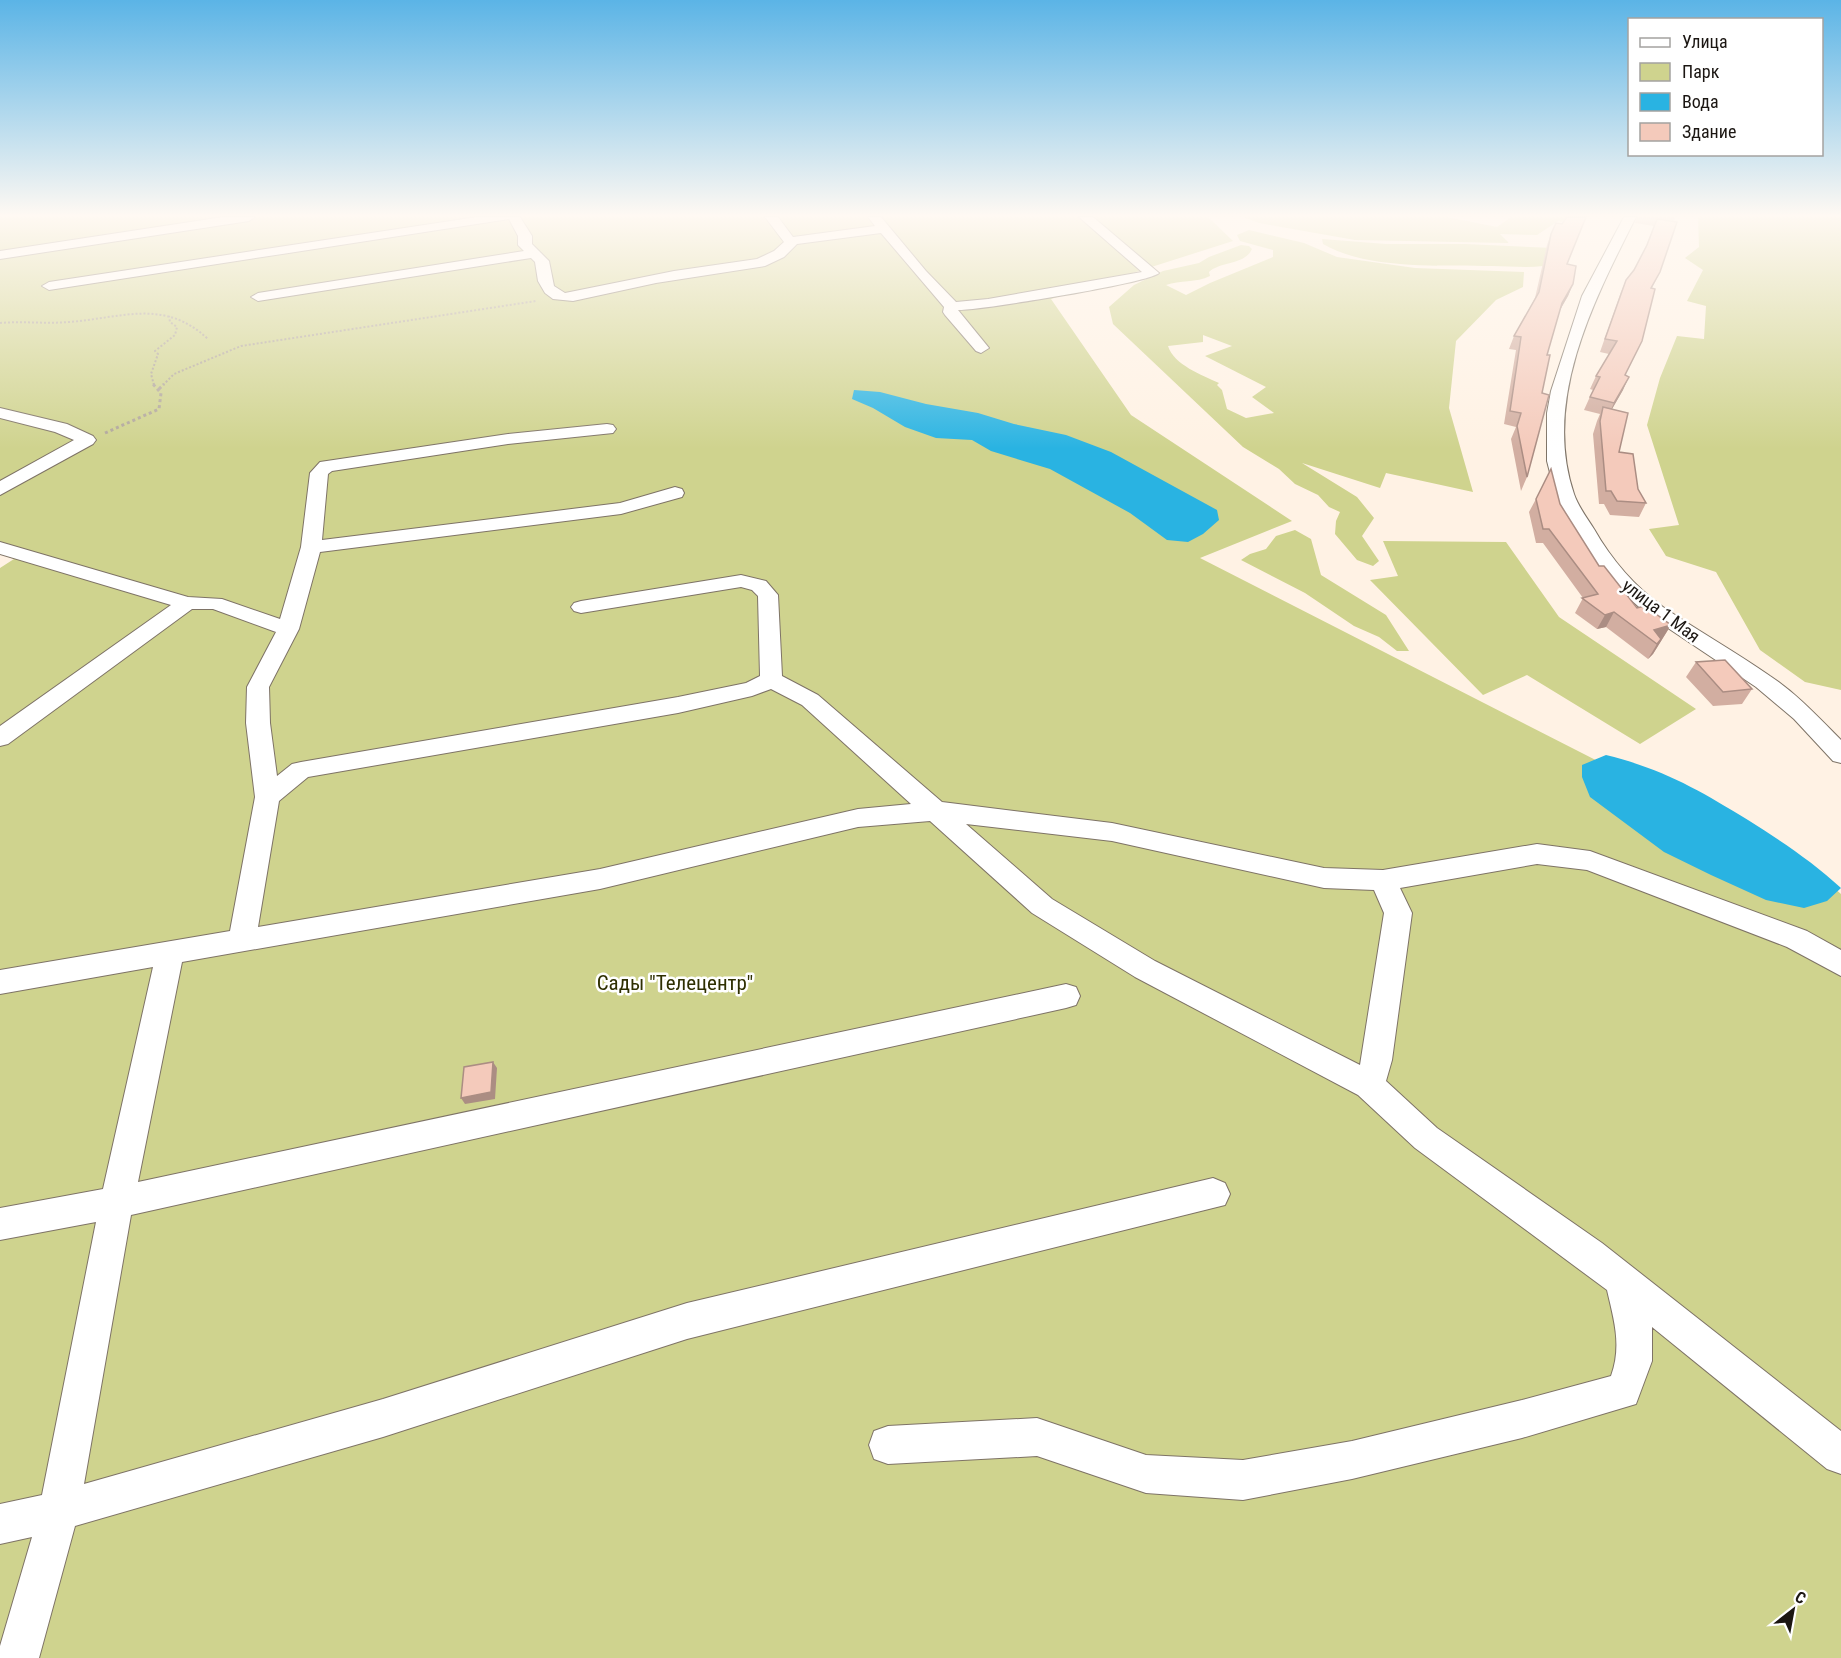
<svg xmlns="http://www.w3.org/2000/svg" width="1841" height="1658" font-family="'Roboto Condensed',sans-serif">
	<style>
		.green { fill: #cfd38e; fill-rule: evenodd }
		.water { fill: #29b3e2 }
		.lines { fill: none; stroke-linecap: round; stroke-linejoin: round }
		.minor-casing { stroke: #7e7366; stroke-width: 2 }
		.path-far1 { stroke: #b0a69b; stroke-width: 2; stroke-dasharray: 2 2; stroke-linecap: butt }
		.path { stroke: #b0a69b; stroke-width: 3; stroke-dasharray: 3 3; stroke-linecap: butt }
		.minor { fill: #fff; fill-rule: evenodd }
		.wall { fill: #d2aea1 }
		.shaded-wall { fill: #ab8d83 }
		.building { fill: #f4cabb; stroke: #ab8d83; stroke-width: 1.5 }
		.labels { text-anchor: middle; stroke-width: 5; stroke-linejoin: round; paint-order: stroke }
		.far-street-label { font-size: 18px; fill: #1b1612; stroke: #fff }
		.park-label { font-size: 21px; fill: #2e2f01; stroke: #fff }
	</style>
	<rect width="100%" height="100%" fill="#fff2e4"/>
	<path class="green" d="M0,217H1208L1233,241L1051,299L1131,415L1292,521L1200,558L1817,873L1841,894V1658H0V568L14,559L0,554Z
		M1243,217H1447L1497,227L1511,217H1578L1575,225L1558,221L1537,235L1500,234L1509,243L1355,240L1259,223Z
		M1698,217H1841V690L1805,682L1760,650L1716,572L1666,556L1649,529L1679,525L1647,425L1660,378L1677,336L1704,339L1706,306L1687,301L1703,270L1685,258L1699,247Z
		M1249,230L1304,243L1337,257L1415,268L1524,272L1523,287L1496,300L1456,341L1449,408L1473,492L1386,473L1380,488L1302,463L1357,497L1374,518L1362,536L1379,561L1373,566L1357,560L1335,534L1336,521L1340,512L1329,507L1318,495L1295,484L1279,469L1243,447L1113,324L1109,307L1134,285L1163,271L1199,263L1209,257L1241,245L1249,246L1252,249C1245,265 1221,261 1209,272L1210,276C1196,283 1180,280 1166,285L1186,295L1210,283L1273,257V250L1240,241L1237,235ZM1203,335L1232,346L1205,356L1266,387L1252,397L1274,413L1246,418L1227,409L1222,390L1217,385L1219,383C1202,375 1174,365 1168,346L1203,342Z
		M1322,239L1386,244H1465L1554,248L1543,266C1526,268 1509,266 1492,266C1442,265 1367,270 1323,244Z
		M1295,530L1311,539L1321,575L1386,615L1409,651H1397L1379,637L1354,626L1305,593L1241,560L1250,554L1266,549L1276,536Z
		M1383,541L1506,542L1559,617L1696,709L1640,744L1527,675L1483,695L1370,580L1398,576Z"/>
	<path class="water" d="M854,390L880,392L926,404L978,413L1014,424L1066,435L1111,452L1217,510L1219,520L1203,534L1188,542L1167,540L1130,513L1050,469L991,451L972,440L936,438L905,427L873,408L852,399Z
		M1606,755C1663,769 1699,790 1748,820C1781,841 1813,862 1841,888L1827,901L1804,908L1766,900L1711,875L1664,852L1590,797L1582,777V765Z"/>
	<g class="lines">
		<g class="minor-casing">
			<path id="minor" d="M223,217H255L249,221L0,259V251Z
				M477,217H520L532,236V244L549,261L554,286L565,293L674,271L757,259L774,251L784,242L765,217H778L793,237L875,226L868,217H881L926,271L956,302L988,299L1142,272L1079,217H1093L1159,273C1149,283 981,310 958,310L989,348L981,353L976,351L945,315L943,312L944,307L881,233L797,244L784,257L765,266L656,283L573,301L553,299L545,293L538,281L535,262L531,258L258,301L251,297L258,293L524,251L518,245V236L509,219L49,290L42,286L49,282Z
				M1624,217H1636C1594,300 1542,400 1574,494C1578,506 1587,518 1594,529C1611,559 1635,587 1663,607C1698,631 1736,652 1770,676C1797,694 1819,718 1841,740V763L1833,761L1794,719L1756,687L1647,614L1613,584L1585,549L1556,496L1547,461V413L1551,391L1582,296Z
				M0,408L67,424L93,436L96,440L93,444L0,495V481L74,440L55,432L0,418Z
				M607,424L613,425L616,429L613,433L508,444L332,471L328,474L322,540L620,503L675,487L682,489L684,493L682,497L621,514L320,552L299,629L269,687L270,723L277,776L292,764L301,762L678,697L746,683L760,676L758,596L752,590L741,587L581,613L574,611L571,607L574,603L581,601L741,575L766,581L778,595L782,676L818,695L942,802L1112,823L1324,868L1383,870L1537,844L1590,851L1807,931L1841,950V976L1787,947L1587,870L1537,864L1400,888L1412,913L1392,1060L1386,1081L1437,1128L1602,1243L1841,1431V1474L1827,1469L1652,1327V1361L1636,1404L1522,1438L1352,1479L1243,1500L1146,1493L1037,1456L888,1464L874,1459L869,1445L874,1431L888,1426L1037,1418L1146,1455L1243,1460L1352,1441L1522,1400L1611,1376C1622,1346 1614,1320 1607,1290L1415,1148L1358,1095L1135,977L1032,913L930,821L858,827L600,889L182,962L138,1182L1066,984L1076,987L1080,996L1076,1005L1066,1008L131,1215L84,1484L383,1399L687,1303L1213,1178L1225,1183L1230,1194L1225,1205L687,1339L383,1437L75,1526L39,1658H0V1646L32,1537L0,1544V1504L42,1495L96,1222L0,1240V1208L103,1189L153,967L0,994V970L230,931L255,797L246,723L247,687L276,632L213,609H192L8,744L0,746V726L171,605L0,554V542L188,597L222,599L280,619L301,547L310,473L320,462L508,434ZM771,689L802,705L911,804L858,809L600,869L258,927L279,801L308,777L678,713L752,696ZM966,824L1112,841L1324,888L1374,890L1384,913L1360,1065L1155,961L1052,899Z"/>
		</g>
		<path class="path-far1" d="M0,323C23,321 46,324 69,322C122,318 164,298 208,339
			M154,385L151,374L158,354L155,351L175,335L177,327L170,322L169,316
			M163,385L174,374L241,346L536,301"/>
		<path class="path" d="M159,389L164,384
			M105,433L159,409L161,393L153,384"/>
		<use href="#minor" class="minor"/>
	</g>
	<path class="wall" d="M1637,217H1676L1673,222L1660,272L1652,288L1625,376L1623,390L1612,409L1619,452L1638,489L1646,503L1639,517L1610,515L1604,504H1599L1593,434L1597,421L1600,414L1584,410L1593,390L1590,389L1596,376L1609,354L1600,352L1621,292L1626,280L1634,270L1644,251L1654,226L1635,223Z
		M1551,234L1567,264L1573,284L1568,296L1560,310L1547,355L1527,477L1521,491L1511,439L1516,427L1504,424L1516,350L1509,349L1514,336L1535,298L1547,245Z
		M1536,499L1560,504L1599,566L1637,608L1671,625L1653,654L1648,659L1606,627L1597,629L1575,613L1583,598L1543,543H1536L1529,512Z
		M1696,662L1752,689L1742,704L1713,706L1686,677Z"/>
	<path class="shaded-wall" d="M1573,284L1568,296L1557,315L1562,303Z
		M1629,377L1623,390L1608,416L1614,403Z
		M1614,612L1606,627L1597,629L1605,615Z
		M1671,625L1653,654L1648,659L1657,644L1654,630Z
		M493,1062L497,1068L495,1099L465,1104L461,1098Z"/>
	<path class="building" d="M1567,217H1586L1567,264L1576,266L1573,284L1562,303L1547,355H1550L1542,393L1549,395L1527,477L1517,426L1521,413L1510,411L1521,337L1514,336L1539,292L1551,234L1556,223L1562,224Z
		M1657,219L1677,222L1660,272L1651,288L1655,289L1642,341L1625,375L1629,377L1614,403L1590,397L1600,377L1596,376L1617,341L1605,339L1626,280L1634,270L1647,245Z
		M1603,407L1628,413L1619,452L1633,454L1638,489L1646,503L1617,501L1611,491H1606L1600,421Z
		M1551,469L1560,504L1599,566H1604L1637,608L1645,606L1671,625L1654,630L1661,639L1657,644L1614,612L1605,615L1582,598L1598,594L1549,529H1543L1536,499Z
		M1725,660L1752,689L1723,692L1696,662Z
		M493,1062L491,1092L461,1098L464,1067Z"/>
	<linearGradient id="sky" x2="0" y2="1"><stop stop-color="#5bb4e6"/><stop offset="0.48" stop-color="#fff9f3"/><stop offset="1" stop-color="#fff9f3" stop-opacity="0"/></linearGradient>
	<rect width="1841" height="449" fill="url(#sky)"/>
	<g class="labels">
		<g class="far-street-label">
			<text transform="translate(1661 611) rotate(37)" y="6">улица 1 Мая</text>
		</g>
		<g class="park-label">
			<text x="675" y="990">Сады "Телецентр"</text>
		</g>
	</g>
	<rect x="1628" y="18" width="195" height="138" fill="#ffffff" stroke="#a4a2a0" stroke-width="1.5"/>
	<rect x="1640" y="38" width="30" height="9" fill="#ffffff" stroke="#a4a2a0" stroke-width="1.5"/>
	<text x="1682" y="48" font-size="18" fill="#1b1612">Улица</text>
	<rect x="1640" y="63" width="30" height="18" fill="#cfd38e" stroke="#a4a2a0" stroke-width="1.5"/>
	<text x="1682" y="78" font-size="18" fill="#1b1612">Парк</text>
	<rect x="1640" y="93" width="30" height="18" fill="#29b3e2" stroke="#a4a2a0" stroke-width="1.5"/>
	<text x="1682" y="108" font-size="18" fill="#1b1612">Вода</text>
	<rect x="1640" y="123" width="30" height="18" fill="#f4cabb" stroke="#a4a2a0" stroke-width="1.5"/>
	<text x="1682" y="138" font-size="18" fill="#1b1612">Здание</text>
	<g transform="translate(1793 1610) rotate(31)" stroke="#ffffff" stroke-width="4.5" paint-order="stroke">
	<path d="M0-4.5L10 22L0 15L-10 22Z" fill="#1b1612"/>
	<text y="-9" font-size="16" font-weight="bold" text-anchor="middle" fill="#1b1612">С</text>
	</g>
</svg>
